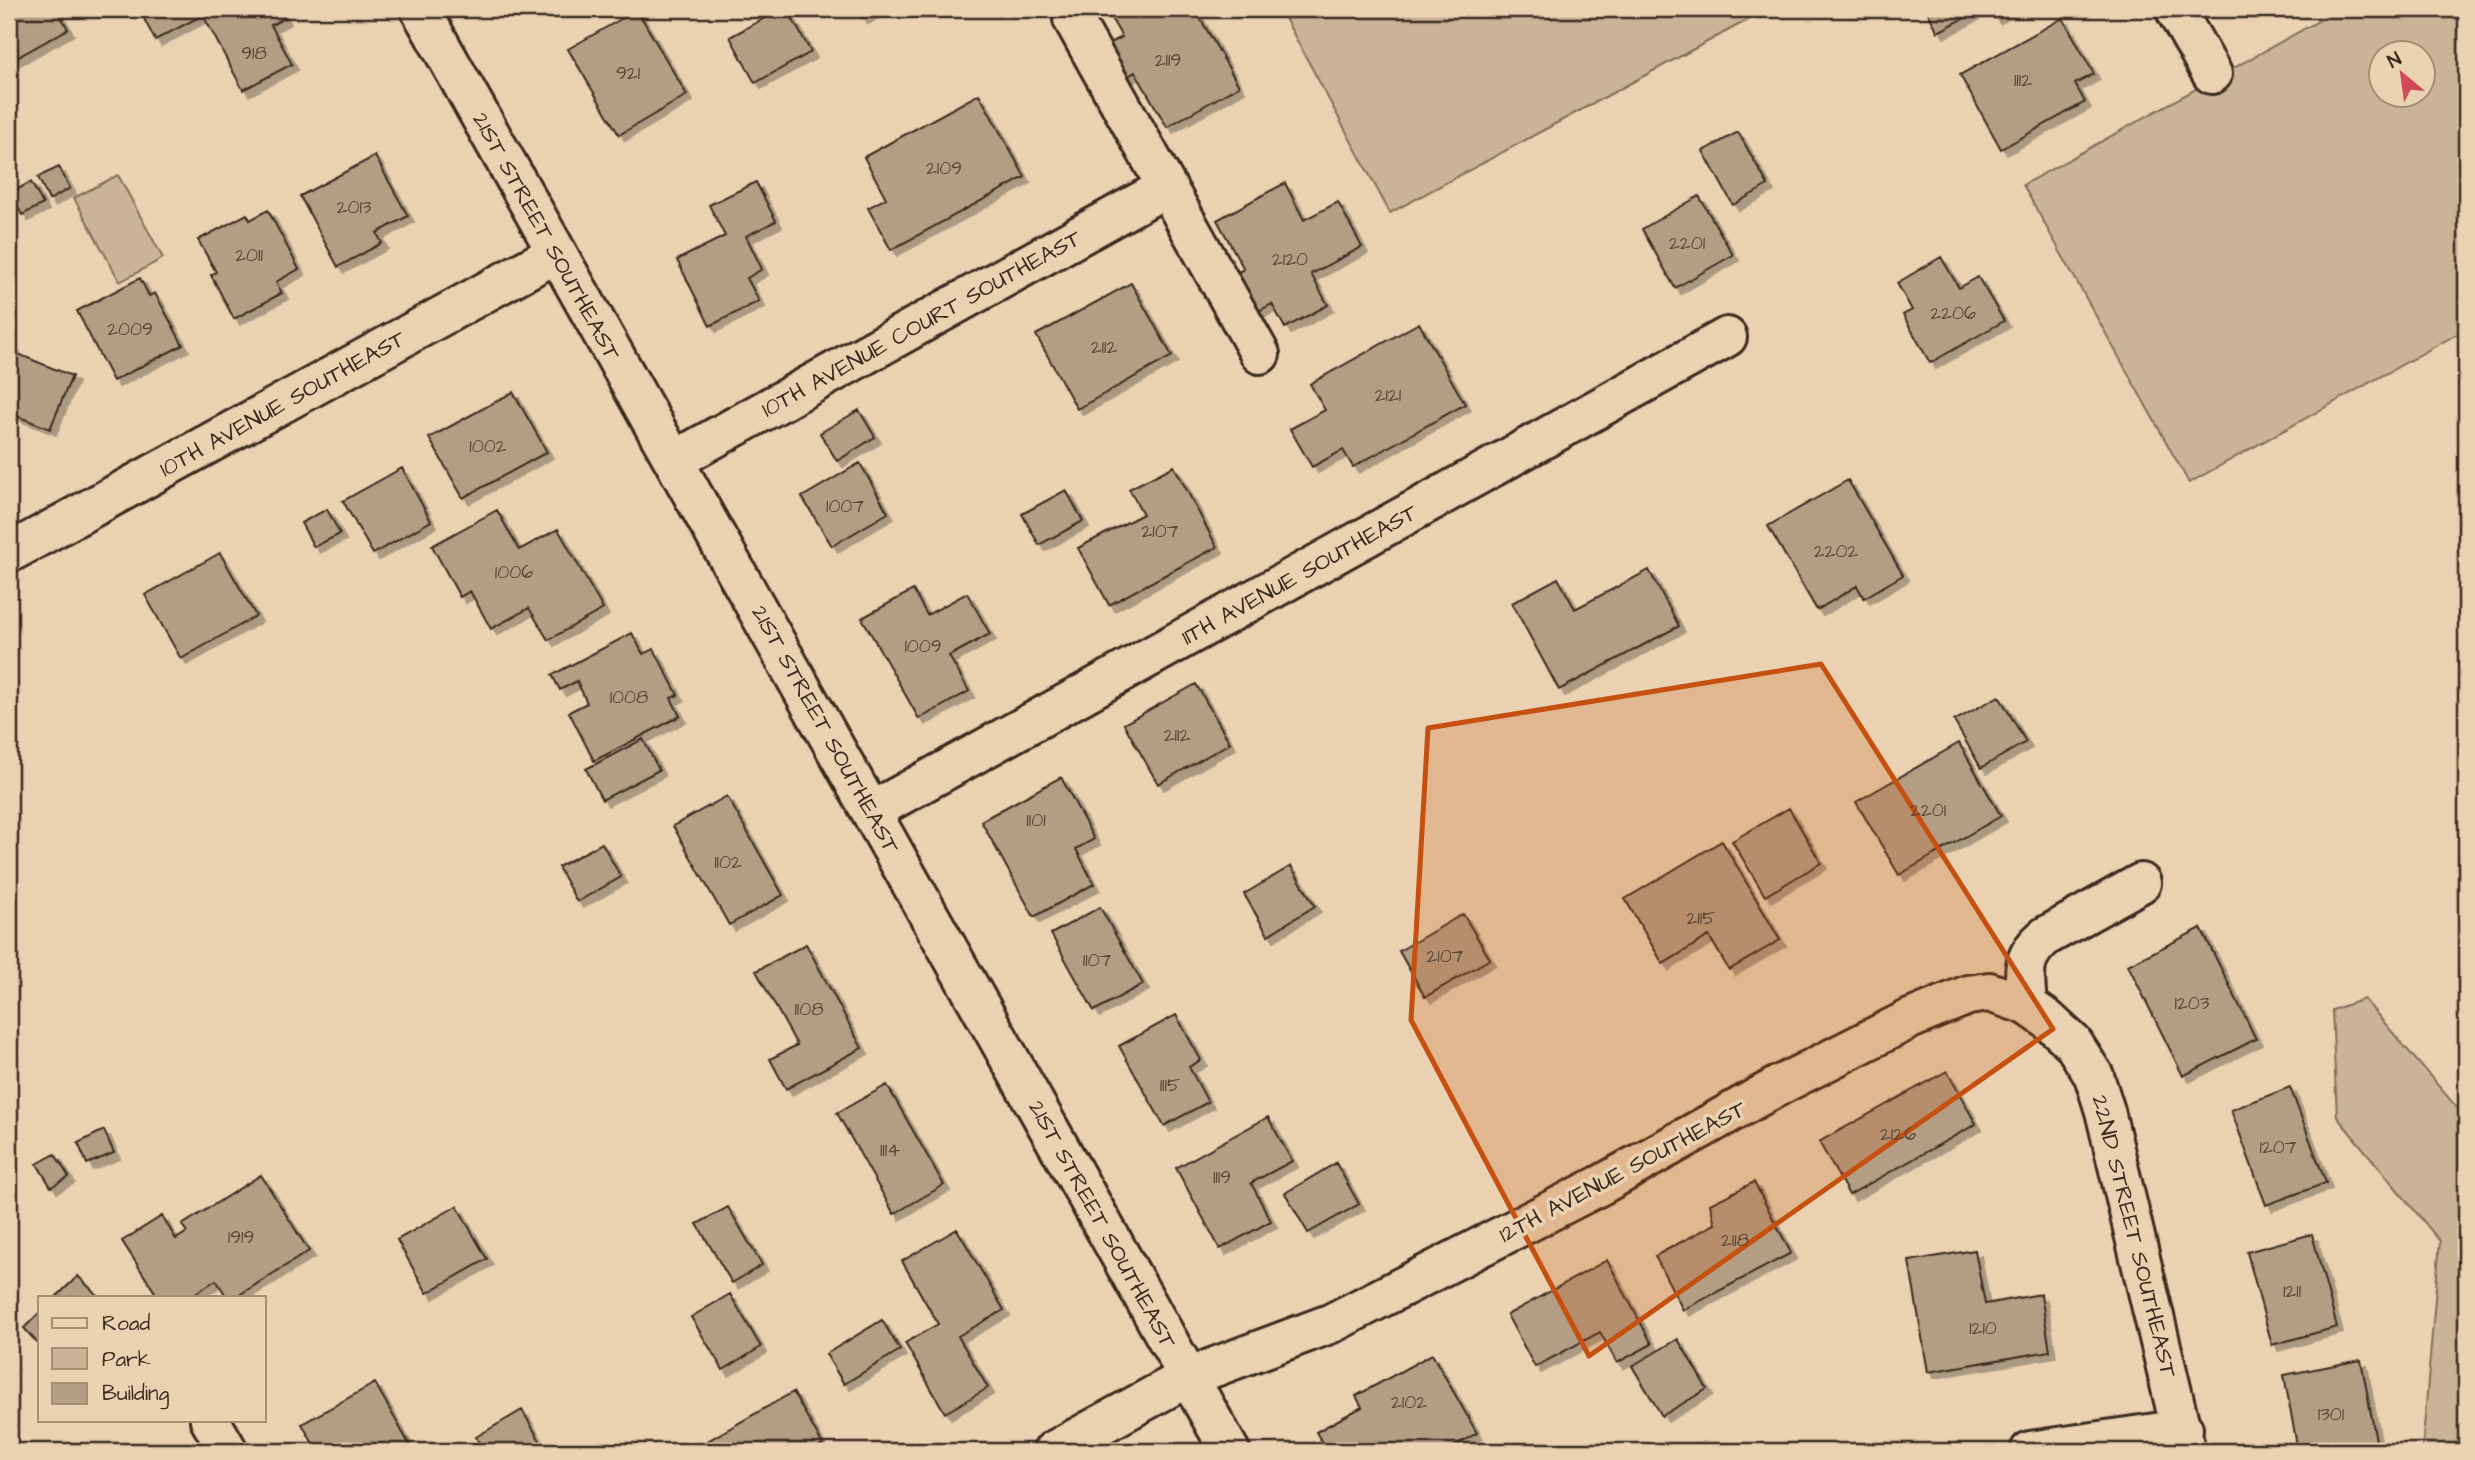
<svg xmlns="http://www.w3.org/2000/svg" width="2475" height="1460" font-family="'Architects Daughter',sans-serif">
	<style>
		.green { fill: #cab397; stroke: #826e5a; stroke-width: 2; fill-rule: evenodd }
		.building { fill: #b39e84; stroke: #3b2a1e; stroke-width: 2; filter: url(#shadow) }
		.lines { fill: none; stroke-linecap: round; stroke-linejoin: round }
		.minor-casing { stroke: #3b2a1e; stroke-width: 44 }
		.minor { stroke: #e9d1b1; stroke-width: 38 }
		.marked { fill: #c55010; fill-opacity: 0.2; stroke: #c55010; stroke-width: 5; stroke-linejoin: round }
		.labels { text-anchor: middle; stroke-width: 7; stroke-linejoin: round; paint-order: stroke }
		.number-label { font-size: 19px; fill: #594738 }
		.street-label { font-size: 23px; fill: #3b2a1e; stroke: #e9d1b1 }
	</style>
	<defs>
		<filter id="shadow"><feDropShadow dx="6" dy="6" stdDeviation="0" flood-color="#0004"/></filter>
	</defs>
	<rect width="100%" height="100%" fill="#e9d1b1"/>
	<filter id="ink" filterUnits="userSpaceOnUse"><feTurbulence type="fractalNoise" baseFrequency=".0143" numOctaves="2"/><feDisplacementMap in="SourceGraphic" scale="14" xChannelSelector="R" yChannelSelector="G"/><feConvolveMatrix kernelMatrix="1 2 1 2 8 2 1 2 1" color-interpolation-filters="sRGB"/></filter>
	<g filter="url(#ink)">
		<path class="green" d="M1280,9H1768L1390,213Z
			M2340,9H2466V329L2189,483L2023,185ZM2380,52H2422V94H2380Z
			M118,175L163,258L120,282L74,198Z
			M2364,999L2466,1118V1451H2422L2440,1241L2337,1117L2332,1010Z"/>
		<path class="building" d="M9,9H57L68,29L9,62Z
			M139,9H280L285,18L271,25L292,64L243,90L203,15L155,40Z
			M781,9H787L811,52L755,83L730,37Z
			M857,9H877L862,18Z
			M1110,9H1162L1163,12L1168,9H1195L1239,86L1167,127L1135,72L1124,79L1105,46L1122,37L1107,11Z
			M1926,9H1982L1938,32Z
			M1989,9H2010L1994,18Z
			M637,10L687,95L619,135L568,49Z
			M2063,18L2094,74L2075,84L2085,102L2001,149L1960,75Z
			M979,94L1025,177L891,250L868,208L886,198L864,157Z
			M1738,132L1768,185L1733,205L1703,151Z
			M375,156L408,216L377,233L382,243L338,267L300,196Z
			M59,167L70,188L49,200L38,177Z
			M31,182L43,204L22,215L10,193Z
			M756,182L776,221L746,236L762,269L747,278L759,301L710,326L677,260L725,236L709,205Z
			M1285,183L1304,220L1338,202L1362,247L1311,274L1328,305L1285,328L1272,304L1255,313L1234,274L1244,269L1217,220Z
			M1699,196L1733,255L1675,288L1642,229Z
			M268,210L299,269L276,282L282,293L234,319L211,275L216,272L198,240L247,214L250,220Z
			M1941,257L1959,288L1978,277L2004,321L1930,363L1903,315L1912,310L1897,283Z
			M140,278L149,296L155,293L183,345L113,381L77,311Z
			M1131,283L1172,356L1077,409L1036,335Z
			M1419,323L1465,404L1353,467L1343,450L1312,467L1290,429L1325,410L1310,384Z
			M9,338L18,354L72,376L50,429L9,413Z
			M513,392L547,452L463,498L429,438Z
			M859,410L875,437L837,461L820,433Z
			M860,463L888,513L832,546L802,497Z
			M1174,466L1217,547L1109,605L1078,548L1143,514L1129,489Z
			M402,468L431,521L373,554L343,501Z
			M1848,480L1903,575L1864,598L1857,586L1817,610L1768,526Z
			M1066,490L1083,521L1039,545L1022,514Z
			M327,509L340,534L314,547L301,523Z
			M497,510L519,550L558,529L603,609L548,640L529,608L491,629L470,591L460,597L432,546Z
			M220,553L256,616L181,659L145,595Z
			M1649,570L1679,626L1559,690L1512,603L1558,578L1575,609Z
			M913,590L927,615L967,593L990,634L949,656L969,691L919,719L862,618Z
			M632,633L643,654L654,649L678,695L671,698L680,716L594,761L569,712L587,703L577,681L560,690L552,675Z
			M1196,684L1230,743L1158,784L1124,724Z
			M1999,696L2026,742L1981,768L1954,721Z
			M643,739L659,770L602,800L586,769Z
			M1959,743L2001,816L1899,875L1856,802Z
			M1061,777L1094,839L1076,849L1094,884L1034,917L981,821Z
			M727,796L783,895L729,925L673,826Z
			M1789,808L1821,863L1765,896L1732,841Z
			M1722,841L1780,940L1729,970L1709,936L1663,964L1625,899Z
			M602,843L621,877L577,902L558,867Z
			M1291,866L1315,906L1268,935L1244,894Z
			M1100,907L1143,984L1094,1011L1051,934Z
			M1463,914L1490,959L1425,997L1399,951Z
			M2201,928L2256,1039L2183,1076L2128,965Z
			M806,944L862,1048L786,1089L770,1059L797,1045L756,971Z
			M1176,1015L1201,1060L1189,1067L1208,1102L1164,1126L1119,1046Z
			M1947,1071L1976,1124L1849,1195L1819,1142Z
			M887,1085L944,1185L894,1214L837,1113Z
			M2290,1087L2326,1183L2266,1205L2231,1110Z
			M1268,1117L1292,1161L1251,1183L1271,1221L1220,1249L1176,1168Z
			M104,1130L114,1153L87,1164L78,1143Z
			M55,1154L69,1177L51,1187L37,1164Z
			M1336,1163L1359,1204L1308,1233L1285,1193Z
			M261,1175L309,1251L236,1297H227L216,1280L189,1297H158L122,1241L162,1216L176,1239L187,1232L182,1225Z
			M1754,1182L1791,1253L1683,1310L1655,1256L1715,1224L1710,1204Z
			M457,1206L487,1259L427,1293L397,1240Z
			M728,1207L762,1265L732,1283L697,1224Z
			M957,1229L1004,1310L958,1336L988,1388L945,1413L905,1343L938,1324L902,1261Z
			M2312,1234L2337,1327L2272,1345L2247,1252Z
			M1975,1250L1985,1304L2041,1294L2050,1351L1928,1372L1909,1261Z
			M1607,1260L1652,1344L1617,1363L1600,1332L1535,1367L1507,1315Z
			M78,1276L99,1297H56Z
			M730,1294L761,1347L723,1370L691,1317Z
			M40,1312V1346L24,1328Z
			M882,1320L900,1350L844,1384L826,1354Z
			M1678,1339L1707,1389L1662,1416L1632,1366Z
			M1432,1354L1477,1433L1445,1451H1327L1316,1432L1362,1407L1356,1396Z
			M2361,1360L2378,1451H2298L2284,1375Z
			M375,1383L412,1449L317,1451L302,1424Z
			M793,1392L823,1445L811,1451H690Z
			M522,1410L546,1451H484L476,1437Z"/>
		<g class="lines">
			<g class="minor-casing">
				<path id="minor" d="M420,9L1230,1451
					M2175,9L2212,74
					M1073,19L1260,354
					M675,460L1167,187
					M9,553L555,254
					M872,811L1727,337
					M2027,1005C2025,974 2019,958 2046,936L2141,883
					M210,1420L228,1451
					M1053,1451L1188,1377L1332,1323L1601,1185L1778,1086L1910,1019L1968,995L1989,992L2027,1005L2047,1019L2073,1043L2094,1076L2105,1111L2186,1451
					M2030,1451L2183,1429"/>
			</g>
			<use href="#minor" class="minor"/>
		</g>
	</g>
	<path class="marked" d="M1821,664L2053,1029L1589,1356L1411,1020L1428,728Z"/>
	<g class="labels">
		<g class="number-label">
			<text x="254" y="59">918</text>
			<text x="1168" y="66">2119</text>
			<text x="628" y="79">921</text>
			<text x="2023" y="86">1112</text>
			<text x="944" y="174">2109</text>
			<text x="354" y="213">2013</text>
			<text x="1687" y="249">2201</text>
			<text x="249" y="261">2011</text>
			<text x="1290" y="265">2120</text>
			<text x="1953" y="319">2206</text>
			<text x="130" y="335">2009</text>
			<text x="1104" y="353">2112</text>
			<text x="1388" y="401">2121</text>
			<text x="488" y="452">1002</text>
			<text x="845" y="512">1007</text>
			<text x="1160" y="537">2107</text>
			<text x="1836" y="557">2202</text>
			<text x="514" y="578">1006</text>
			<text x="923" y="652">1009</text>
			<text x="629" y="703">1008</text>
			<text x="1177" y="741">2112</text>
			<text x="1928" y="816">2201</text>
			<text x="1036" y="826">1101</text>
			<text x="728" y="868">1102</text>
			<text x="1701" y="924">2115</text>
			<text x="1445" y="962">2107</text>
			<text x="1097" y="966">1107</text>
			<text x="2192" y="1009">1203</text>
			<text x="809" y="1015">1108</text>
			<text x="1170" y="1091">1115</text>
			<text x="1898" y="1140">2126</text>
			<text x="2278" y="1153">1207</text>
			<text x="890" y="1156">1114</text>
			<text x="1222" y="1183">1119</text>
			<text x="241" y="1243">1919</text>
			<text x="1735" y="1246">2118</text>
			<text x="2292" y="1297">1211</text>
			<text x="1983" y="1334">1210</text>
			<text x="1409" y="1408">2102</text>
			<text x="2331" y="1420">1301</text>
		</g>
		<g class="street-label">
			<text transform="translate(547 236) rotate(61)" y="8">21ST STREET SOUTHEAST</text>
			<text transform="translate(921 323) rotate(-29)" y="8">10TH AVENUE COURT SOUTHEAST</text>
			<text transform="translate(282 403) rotate(-29)" y="8">10TH AVENUE SOUTHEAST</text>
			<text transform="translate(1299 574) rotate(-29)" y="8">11TH AVENUE SOUTHEAST</text>
			<text transform="translate(826 729) rotate(61)" y="8">21ST STREET SOUTHEAST</text>
			<text transform="translate(1622 1171) rotate(-28)" y="8">12TH AVENUE SOUTHEAST</text>
			<text transform="translate(1103 1224) rotate(61)" y="8">21ST STREET SOUTHEAST</text>
			<text transform="translate(2135 1236) rotate(76)" y="8">22ND STREET SOUTHEAST</text>
		</g>
	</g>
	<rect width="2475" height="1460" fill="none" stroke="#e9d1b1" stroke-width="35"/>
	<rect x="18" y="18" width="2440" height="1425" fill="none" stroke="#3b2a1e" stroke-width="2.5" filter="url(#ink)"/>
	<rect x="38" y="1296" width="228" height="126" fill="#e9d1b1" stroke="#a38e76" stroke-width="2"/>
	<rect x="52" y="1318" width="35" height="10" fill="#e9d1b1" stroke="#a38e76" stroke-width="2"/>
	<text x="102" y="1330" font-size="21" fill="#3b2a1e">Road</text>
	<rect x="52" y="1348" width="35" height="21" fill="#cab397" stroke="#a38e76" stroke-width="2"/>
	<text x="102" y="1366" font-size="21" fill="#3b2a1e">Park</text>
	<rect x="52" y="1383" width="35" height="21" fill="#b39e84" stroke="#a38e76" stroke-width="2"/>
	<text x="102" y="1400" font-size="21" fill="#3b2a1e">Building</text>
	<g transform="translate(2402 74) rotate(331)"><circle r="33" fill="#e9d1b1" stroke="#a38e76" stroke-width="2"/>
	<path d="M0-5L12 26L0 18L-12 26Z" fill="#d1495b"/>
	<text y="-10" font-size="19" font-weight="bold" text-anchor="middle" fill="#3b2a1e">N</text>
	</g>
</svg>
